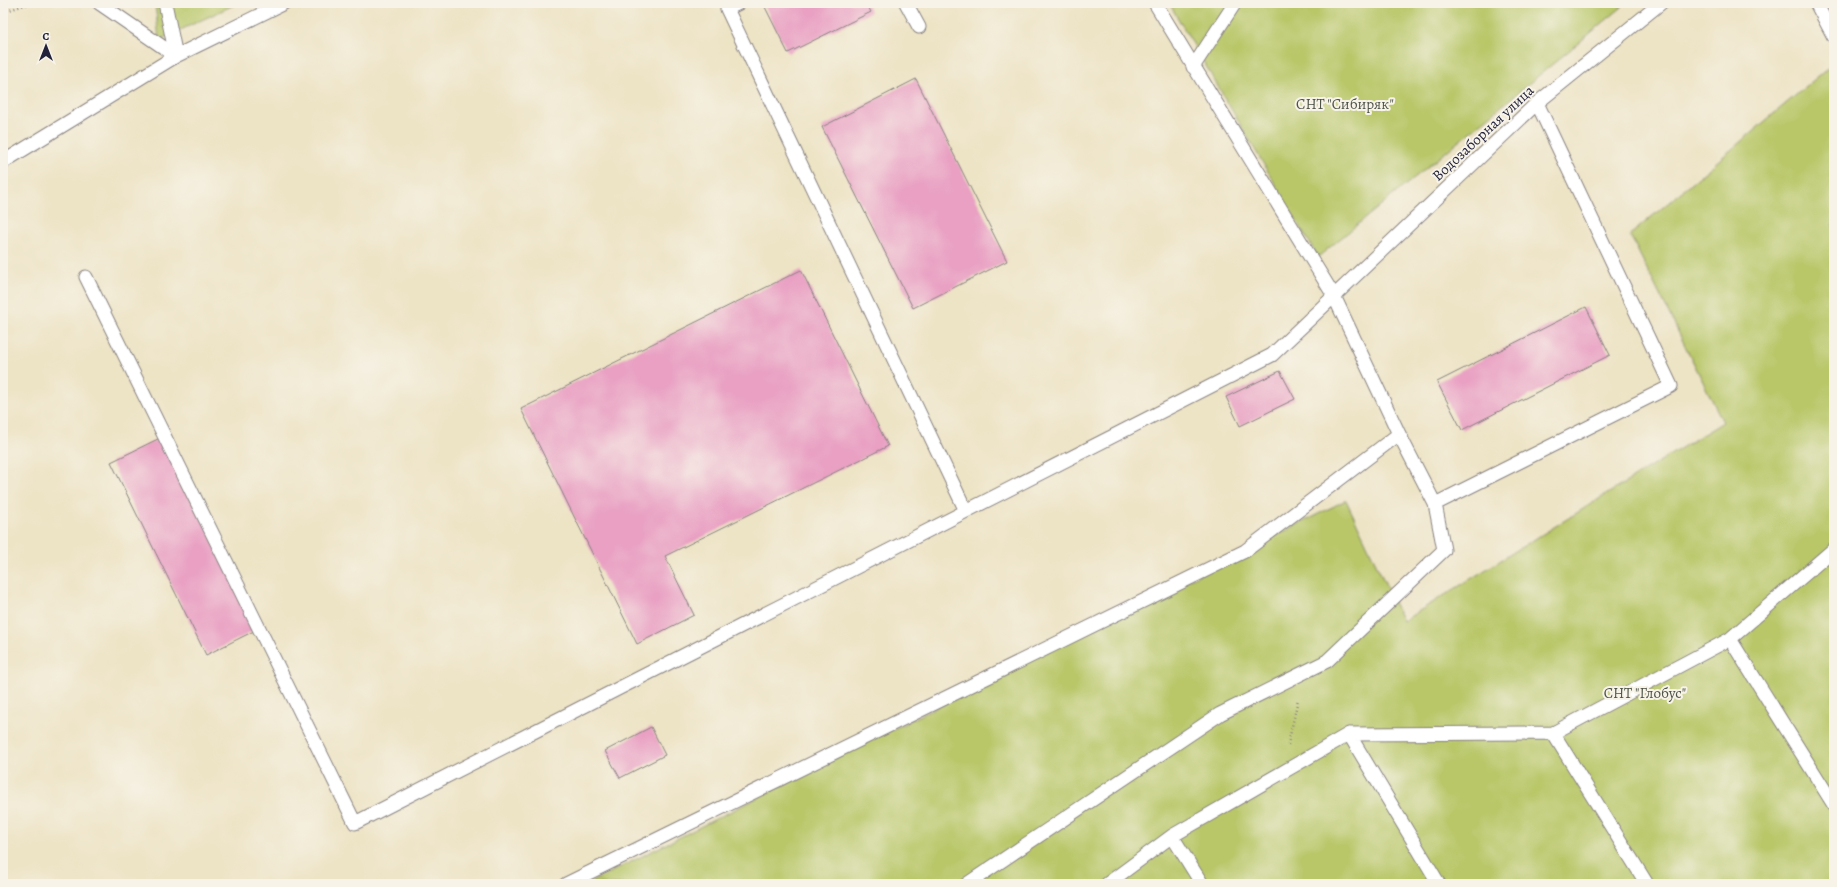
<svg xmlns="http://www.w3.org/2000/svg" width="1837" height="887" font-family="Alegreya,serif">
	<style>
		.green { fill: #b9c769; stroke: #6e7452 }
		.building { fill: #e9a0c3 }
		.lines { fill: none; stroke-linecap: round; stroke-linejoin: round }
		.service-casing { stroke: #888280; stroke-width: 15 }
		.path { stroke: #888280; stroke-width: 2.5; stroke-dasharray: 1 3; stroke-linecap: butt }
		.service { stroke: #fff; stroke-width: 13 }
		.labels { text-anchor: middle; stroke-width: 4; stroke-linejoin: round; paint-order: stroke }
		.park-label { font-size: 15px; fill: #4f5449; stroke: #f7f3e8 }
		.street-label { font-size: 15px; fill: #22223b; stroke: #f7f3e8 }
	</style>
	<rect width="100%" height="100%" fill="#f7f3e8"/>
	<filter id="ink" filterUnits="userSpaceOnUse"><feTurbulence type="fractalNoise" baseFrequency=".025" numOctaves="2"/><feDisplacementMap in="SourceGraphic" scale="8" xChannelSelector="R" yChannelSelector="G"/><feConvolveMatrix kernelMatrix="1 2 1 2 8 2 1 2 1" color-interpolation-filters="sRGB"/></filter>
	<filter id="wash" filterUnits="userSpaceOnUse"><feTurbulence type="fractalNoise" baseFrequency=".012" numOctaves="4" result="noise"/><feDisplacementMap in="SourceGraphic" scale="16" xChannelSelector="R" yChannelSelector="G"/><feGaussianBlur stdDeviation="0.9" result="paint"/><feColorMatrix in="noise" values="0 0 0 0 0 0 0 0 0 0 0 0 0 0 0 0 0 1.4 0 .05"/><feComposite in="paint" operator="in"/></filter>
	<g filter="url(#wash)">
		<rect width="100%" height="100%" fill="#ede3c5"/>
		<path class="green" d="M155,3H238L159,40Z
			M1169,3H1627L1318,257Z
			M1834,63V884H587L1346,500L1403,621L1723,422L1630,235Z"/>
		<g id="blocks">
			<path class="building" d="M763,3H866L871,12L788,53Z
				M916,79L1007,261L913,308L822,127Z
				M801,270L888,446L665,556L694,615L637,644L521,409Z
				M1586,307L1610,355L1462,430L1437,382Z
				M1280,371L1295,399L1240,426L1226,397Z
				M162,437L258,629L206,655L111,462Z
				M651,727L665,755L620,778L605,751Z"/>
		</g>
	</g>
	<g filter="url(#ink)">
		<use href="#blocks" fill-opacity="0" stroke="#888280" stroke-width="1"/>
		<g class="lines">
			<g class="service-casing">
				<path id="service" d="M99,3L176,56L165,3
					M739,3L727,9L966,511
					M906,3L919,27
					M1155,3L1334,296L1399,434L1435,504L1671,386L1537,103
					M1816,3L1834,37
					M1193,67L1235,3
					M3,162L176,56L284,3
					M86,277L355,823L1272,355L1537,103L1661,3
					M1730,639L1834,805
					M1553,733L1647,884
					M1349,734L1439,884
					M1172,836L1202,884
					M566,884L1245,551L1399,434
					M967,884L1220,714L1327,661L1444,550L1435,504
					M1107,884L1172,836L1349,734L1553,733L1730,639L1834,549"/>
			</g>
			<path class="path" d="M3,12L31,3
				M1288,745L1298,699"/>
			<use href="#service" class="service"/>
		</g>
	</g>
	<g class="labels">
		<g class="park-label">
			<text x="1345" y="109">СНТ "Сибиряк"</text>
			<text x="1645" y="698">СНТ "Глобус"</text>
		</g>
		<g class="street-label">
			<text transform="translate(1483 133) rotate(-43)" y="5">Водозаборная улица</text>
		</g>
	</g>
	<rect width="1837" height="887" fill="none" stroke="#f7f3e8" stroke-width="16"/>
	<g transform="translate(46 46)" stroke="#f7f3e8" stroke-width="3" paint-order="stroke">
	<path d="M0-3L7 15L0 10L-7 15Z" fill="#22223b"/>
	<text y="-6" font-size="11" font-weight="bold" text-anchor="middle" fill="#22223b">С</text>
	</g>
</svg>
